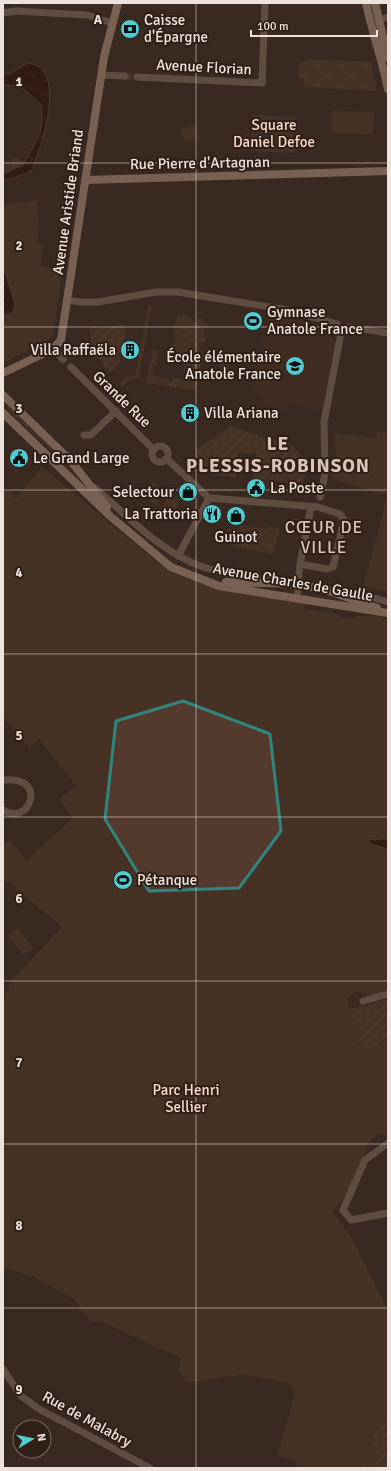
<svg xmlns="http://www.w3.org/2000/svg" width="391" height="1471" font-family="Signika,sans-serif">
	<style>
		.built { fill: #473023 }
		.grass { fill: url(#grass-tufts) }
		.park { fill: #543a2c }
		.garden { fill: url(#garden-furrows) }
		.water { fill: url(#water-ripples); stroke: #644c42 }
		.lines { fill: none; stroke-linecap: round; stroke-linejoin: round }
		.street-tunnel { stroke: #55453c; stroke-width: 7; stroke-dasharray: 7 3.5; stroke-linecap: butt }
		.street { stroke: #8e786c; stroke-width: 7 }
		.secondary { stroke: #c4a28f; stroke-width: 8 }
		.marked { fill: none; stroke: #30867e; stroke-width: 3; stroke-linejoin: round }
		.grid { fill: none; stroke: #eee2dc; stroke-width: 1; stroke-opacity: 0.55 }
		.labels { text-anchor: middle; stroke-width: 4; stroke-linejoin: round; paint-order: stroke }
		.poi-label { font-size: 15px; fill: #eee2dc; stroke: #301f16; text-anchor: start }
		.street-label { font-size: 15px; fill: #eee2dc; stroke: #301f16 }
		.park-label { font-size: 15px; fill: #f9daca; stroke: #301f16 }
		.quarter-label { font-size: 17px; letter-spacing: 1px; fill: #dac3b7; stroke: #301f16 }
		.district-label { font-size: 19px; font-weight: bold; letter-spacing: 1px; fill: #dac3b7; stroke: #301f16 }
		.grid-label { font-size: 13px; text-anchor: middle; font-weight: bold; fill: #eee2dc; stroke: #301f16; stroke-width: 4; stroke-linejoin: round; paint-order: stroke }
	</style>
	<defs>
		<pattern id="grass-tufts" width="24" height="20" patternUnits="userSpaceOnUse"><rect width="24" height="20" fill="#543a2c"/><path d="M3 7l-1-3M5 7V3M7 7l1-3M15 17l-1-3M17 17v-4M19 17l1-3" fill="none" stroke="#6d564a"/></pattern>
		<pattern id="garden-furrows" width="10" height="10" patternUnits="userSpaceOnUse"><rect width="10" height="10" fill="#543a2c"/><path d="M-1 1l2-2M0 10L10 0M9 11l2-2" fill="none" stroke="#6d564a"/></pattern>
		<pattern id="water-ripples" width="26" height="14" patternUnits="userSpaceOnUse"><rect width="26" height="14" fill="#290b00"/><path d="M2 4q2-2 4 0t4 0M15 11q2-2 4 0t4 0" fill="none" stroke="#482e25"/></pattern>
	</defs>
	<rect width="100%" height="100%" fill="#3a2920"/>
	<path class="built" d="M269,313L335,329L332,339L336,340L323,406L318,410L289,404L288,411L263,405L264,400L253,391Z"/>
	<path class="grass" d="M310,59L371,62L377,91L304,87V79H298L299,63Z
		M148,306H152L139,377L129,380L123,386L120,383L127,375L135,376Z
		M178,315L192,317V321L196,322L197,318L204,319L205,323H207L208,328L203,330L206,342L198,343L200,355L219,352V355L212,361L202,362L195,390L146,383L153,349L159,350L157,366H153V375L172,381L173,378L184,379L186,371L183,370L186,362L167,357L171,344L173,345L176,337L173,333Z
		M233,354L227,373L220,372V361Z
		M116,387L121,394L116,399L108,395Z
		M10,406L68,464L67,465L7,409Z
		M152,481L162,489L160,496L151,488Z
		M149,491L158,499V506L149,501L150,499L147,497L146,498L141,494Z
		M169,496L178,501L174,516L171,519L160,510Z
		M241,526L267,529V526L280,528L273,554L232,547V543L222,541L223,535H228V528L240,529Z"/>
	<path class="park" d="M332,111L374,112L373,134L331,133Z
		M252,115L296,117L295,153L251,151Z
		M195,125L199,138L184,142L181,129Z
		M37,200L39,235L37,243L43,245L40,266L62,270L54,330L52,336L47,341L3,363V205Z
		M377,432L388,433V592L363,586L380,525L386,495L332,479L336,457L334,433L376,438Z
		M42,467L152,558L176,574L219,589L305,603V609L339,614L338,617L354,619L355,616H375L388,619V991L369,996L357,991L347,999L361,1049L388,1043V1136L378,1134L368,1143L363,1160L344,1198L332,1212L351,1236L388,1310V1419L374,1427L372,1462L362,1463L360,1468H299L294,1460L277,1456L295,1393L291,1384L245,1374L186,1383L178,1369L181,1358L100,1321L91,1323L73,1298L34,1277L3,1267V1000L12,980L62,927L15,888L14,884L3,880V845L9,840L27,860L73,818L59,799L76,786L39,739L29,747L3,717V485V488L7,491L8,489L16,498Z
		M18,928L33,948L23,955L8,935Z"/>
	<path class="garden" d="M14,156L24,164L23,165L3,174V165L11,164Z
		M120,325H124L126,330L122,350H120L119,355L121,356L119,366L110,373L102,365L104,363L96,355L94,357L91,355L90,328L95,326L96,329Z
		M232,426L262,437L289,443L307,462L303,483L254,479L256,454L238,453L236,477L214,475L195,456V450Z
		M388,999V1043L361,1049L350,1009Z
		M388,1419V1468H360L362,1463L372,1462L374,1427Z"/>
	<path class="water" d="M29,63C32,64 37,65 40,67C62,88 41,148 31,172L3,181V174L23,165L40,134L42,118L41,104L20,86L3,85V74H11L23,65Z
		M3,272H5L15,304L13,312L9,315H3Z
		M384,839L388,840V849L371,844L368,840Z"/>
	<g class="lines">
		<path class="street-tunnel" d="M125,76L137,77"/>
		<path class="street" d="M3,13L15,11L87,15L112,23
			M379,20L388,17
			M101,75L125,76
			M137,77L262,83L265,3
			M67,300L80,302H98L156,292H178L288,310L337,324
			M53,349L63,359
			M71,367L154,450
			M84,435H91L116,411
			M152 454a8 8 0 1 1 16 0a8 8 0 1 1-16 0Z
			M167,459L209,498L318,507L340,514L344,520L333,567L327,569L300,564
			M95,488C128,516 161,553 203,567C226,575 251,577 275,581
			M320,497L325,474L324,422L341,333L350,327L388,333
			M178,556L209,498
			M337,592L364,595L388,602
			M297,599L300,564L311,507
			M3,780C50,775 29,828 3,810
			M363,1001L388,994
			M388,1143L365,1160L343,1210L351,1220L388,1213
			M3,1369L21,1396L39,1409L150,1468"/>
		<path class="secondary" d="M366,3C372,32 382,60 388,89
			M375,3L388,58
			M85,180L388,171
			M3,373L53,349L61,340L104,57L118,3
			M3,395L70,460L107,507
			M3,413L110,516L171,567L219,586L388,613
			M226,582L299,584L329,591L377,608"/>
	</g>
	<path d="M0 0H391V1471H0ZM183,701L270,734L281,831L239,888L149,891L105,819L116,721Z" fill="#3a2920" fill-opacity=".55" fill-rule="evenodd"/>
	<path class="marked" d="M183,701L270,734L281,831L239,888L149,891L105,819L116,721Z"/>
	<path class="grid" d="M196,3V1468M3,163H388M3,327H388M3,490H388M3,654H388M3,817H388M3,981H388M3,1144H388M3,1308H388"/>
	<defs>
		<g id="bank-disc" transform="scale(1)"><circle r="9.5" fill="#51ccd2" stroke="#301f16"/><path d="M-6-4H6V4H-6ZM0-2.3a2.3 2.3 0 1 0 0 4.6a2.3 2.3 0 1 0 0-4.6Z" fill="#111"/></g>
		<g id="stadium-disc" transform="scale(1)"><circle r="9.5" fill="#51ccd2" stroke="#301f16"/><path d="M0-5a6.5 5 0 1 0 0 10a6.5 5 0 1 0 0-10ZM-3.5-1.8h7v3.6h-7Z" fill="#111"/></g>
		<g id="building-disc" transform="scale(1)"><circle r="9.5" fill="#51ccd2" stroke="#301f16"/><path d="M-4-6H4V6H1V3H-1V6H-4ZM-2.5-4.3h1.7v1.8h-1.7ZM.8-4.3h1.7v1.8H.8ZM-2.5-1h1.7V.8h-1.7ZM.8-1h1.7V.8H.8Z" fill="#111"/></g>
		<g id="school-disc" transform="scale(1)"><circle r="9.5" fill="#51ccd2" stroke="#301f16"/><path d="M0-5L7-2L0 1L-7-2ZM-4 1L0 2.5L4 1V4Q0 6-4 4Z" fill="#111"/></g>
		<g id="civic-disc" transform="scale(1)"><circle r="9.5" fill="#51ccd2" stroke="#301f16"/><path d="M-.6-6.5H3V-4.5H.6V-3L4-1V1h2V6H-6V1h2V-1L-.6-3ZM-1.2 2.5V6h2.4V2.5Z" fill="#111"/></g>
		<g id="shop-disc" transform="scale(1)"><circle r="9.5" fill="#51ccd2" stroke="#301f16"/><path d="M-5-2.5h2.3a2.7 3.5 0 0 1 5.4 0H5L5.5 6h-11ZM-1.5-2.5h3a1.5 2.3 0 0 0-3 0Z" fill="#111"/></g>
		<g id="restaurant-disc" transform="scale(1)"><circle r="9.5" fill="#51ccd2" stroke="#301f16"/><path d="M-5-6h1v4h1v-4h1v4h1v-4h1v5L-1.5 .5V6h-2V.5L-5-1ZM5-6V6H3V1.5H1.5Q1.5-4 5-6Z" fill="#111"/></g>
	</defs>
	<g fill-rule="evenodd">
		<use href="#bank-disc" x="130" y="29"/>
		<use href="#stadium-disc" x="253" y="321"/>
		<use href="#building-disc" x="130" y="350"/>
		<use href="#school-disc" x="295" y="366"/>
		<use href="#building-disc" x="190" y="413"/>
		<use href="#civic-disc" x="19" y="458"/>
		<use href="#civic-disc" x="256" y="488"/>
		<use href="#shop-disc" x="188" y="492"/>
		<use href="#restaurant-disc" x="212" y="514"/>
		<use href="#shop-disc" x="236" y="516"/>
		<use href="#stadium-disc" x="123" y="880"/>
	</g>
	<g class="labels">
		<g class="poi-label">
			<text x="144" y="25">Caisse<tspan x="144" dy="17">d'Épargne</tspan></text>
			<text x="267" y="317">Gymnase<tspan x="267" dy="17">Anatole France</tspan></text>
			<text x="116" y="355" text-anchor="end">Villa Raffaëla</text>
			<text x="281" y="362" text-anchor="end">École élémentaire<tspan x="281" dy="17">Anatole France</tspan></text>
			<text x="204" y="418">Villa Ariana</text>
			<text x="33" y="463">Le Grand Large</text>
			<text x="270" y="493">La Poste</text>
			<text x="174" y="497" text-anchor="end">Selectour</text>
			<text x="198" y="519" text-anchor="end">La Trattoria</text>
			<text x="236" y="542" text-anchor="middle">Guinot</text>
			<text x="137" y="885">Pétanque</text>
		</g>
		<g class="street-label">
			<text transform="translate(204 67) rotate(3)" y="5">Avenue Florian</text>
			<text transform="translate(200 163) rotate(-1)" y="5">Rue Pierre d'Artagnan</text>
			<text transform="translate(68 202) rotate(-82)" y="5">Avenue Aristide Briand</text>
			<text transform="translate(122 399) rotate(44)" y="5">Grande Rue</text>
			<text transform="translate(293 582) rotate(10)" y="5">Avenue Charles de Gaulle</text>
			<text transform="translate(87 1419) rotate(29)" y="5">Rue de Malabry</text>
		</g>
		<g class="park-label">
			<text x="274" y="130">Square<tspan x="274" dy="17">Daniel Defoe</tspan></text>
			<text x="186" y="1095">Parc Henri<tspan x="186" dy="17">Sellier</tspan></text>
		</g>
		<g class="quarter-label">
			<text x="324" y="533">CŒUR DE<tspan x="324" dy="20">VILLE</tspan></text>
		</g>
		<g class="district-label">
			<text x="278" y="450">LE<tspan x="278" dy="22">PLESSIS-ROBINSON</tspan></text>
		</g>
	</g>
	<g class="grid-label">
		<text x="98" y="24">A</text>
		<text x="19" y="86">1</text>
		<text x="19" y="250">2</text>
		<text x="19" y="413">3</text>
		<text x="19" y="577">4</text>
		<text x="19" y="740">5</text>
		<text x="19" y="903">6</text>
		<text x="19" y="1067">7</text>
		<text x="19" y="1230">8</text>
		<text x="19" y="1394">9</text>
	</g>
	<rect width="391" height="1471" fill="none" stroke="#eee2dc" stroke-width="8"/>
	<g transform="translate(32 1439) rotate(80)"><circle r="19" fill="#301f16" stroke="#7c6d65"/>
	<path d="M0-3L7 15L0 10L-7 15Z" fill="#51ccd2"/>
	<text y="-6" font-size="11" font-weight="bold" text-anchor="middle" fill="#eee2dc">N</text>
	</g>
	<path d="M251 30v6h126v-6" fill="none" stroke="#eee2dc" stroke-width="2"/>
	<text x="257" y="30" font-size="12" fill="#eee2dc" stroke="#301f16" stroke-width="3" paint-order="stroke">100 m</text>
</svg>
